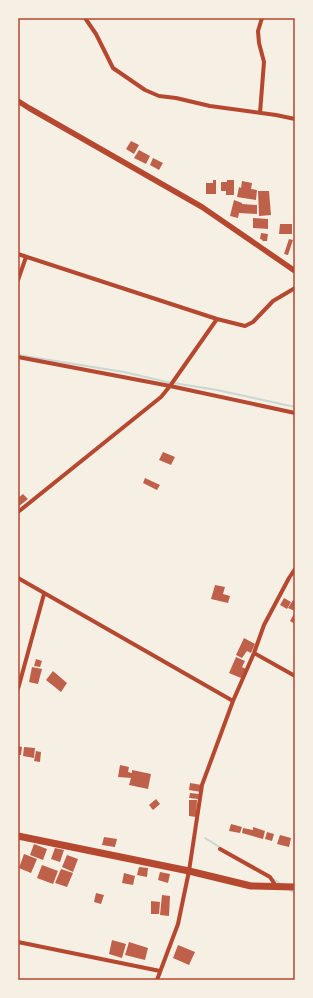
<svg xmlns="http://www.w3.org/2000/svg" width="313" height="998" font-family="'Zilla Slab',serif">
	<style>
		.lines { fill: none; stroke-linecap: round; stroke-linejoin: round }
		.stream { stroke: #c9d6d2; stroke-width: 2 }
		.building { fill: #bf614a }
		.minor { stroke: #b5482f; stroke-width: 4 }
		.tertiary { stroke: #b5482f; stroke-width: 5.5 }
		.primary { stroke: #b5482f; stroke-width: 7 }
		.neatline { fill: none; stroke: #b5482f; stroke-width: 1.5 }
	</style>
	<rect width="100%" height="100%" fill="#f6efe4"/>
	<g class="lines">
		<path class="stream" d="M18,355L124,372L167,382L217,390L295,407
			M205,838L221,848
			M273,879L281,884
			M290,890L295,893"/>
	</g>
	<path class="building" d="M131,141L139,145L134,154L126,149Z
		M139,150L150,156L146,164L134,158Z
		M153,158L163,163L159,170L150,165Z
		M213,180H216V194H206V183H213Z
		M227,180H234V195H226V191H221V182H227Z
		M242,181L252,183L251,189L257,190L256,200L237,197L239,187L241,188Z
		M258,191H269L271,215L259,216Z
		M234,200L242,203V204L257,205V214L239,213L238,218L230,216Z
		M253,218L268,219V229L253,228Z
		M280,224H292V234H279Z
		M261,233L268,234L267,241H262L263,240L260,239Z
		M289,239L293,240L288,255L284,254Z
		M163,452L175,457L171,465L159,460Z
		M145,478L160,485L157,490L143,483Z
		M23,494L28,499L18,507V498Z
		M215,585L225,587L223,594L230,596L228,603L211,599Z
		M284,598L291,602L287,609L280,605Z
		M293,600L295,601V611L288,608Z
		M295,612V624L290,621Z
		M244,638L255,644L251,653L247,651L242,658L236,655Z
		M236,657L245,661L242,667L246,669L241,678L229,673Z
		M36,659L42,661L40,667L34,666Z
		M32,667L42,669L38,684L29,682Z
		M53,671L67,683L61,692L46,680Z
		M18,746L22,747L21,755H18Z
		M24,747L35,748L34,758L23,756Z
		M36,751L41,752L40,762L34,761Z
		M120,765L129,767L128,772L132,773V770L151,774L148,789L129,785L131,778L118,777Z
		M190,783L202,785L201,792L189,790Z
		M190,793L199,794L198,799L189,798Z
		M156,799L160,804L153,810L149,805Z
		M189,800H197L196,817L189,816Z
		M231,824L242,827L240,833L229,831Z
		M253,827L265,831L263,839L242,833L243,828L253,830Z
		M267,832L274,834L272,841L265,839Z
		M280,835L291,838L289,847L277,844Z
		M104,837L117,839L115,847L102,845Z
		M34,844L47,849L43,860L30,855Z
		M55,848L64,850L60,862L51,859Z
		M24,854L37,859L31,873L19,868Z
		M67,855L78,859L73,872L62,867Z
		M42,865L58,871L53,884L37,878Z
		M139,867L148,868L147,877L137,875Z
		M61,869L73,873L67,887L55,883Z
		M160,872L170,874L168,883L158,880Z
		M124,873L135,876L133,885L122,883Z
		M96,893L104,895L101,904L94,902Z
		M162,895L170,896L169,916L160,915Z
		M151,901L160,902L159,914H151Z
		M112,940L126,944L122,958L109,954Z
		M129,942L148,948L145,960L125,955Z
		M178,945L195,952L189,965L173,958Z"/>
	<g class="lines">
		<path class="minor" d="M85,18L96,34L113,68L145,90L159,96L176,98L210,106L276,115L295,119
			M260,113L264,62L259,43L258,31L262,18
			M18,254L217,319L245,326L253,322L273,301L295,288
			M18,280L26,257
			M18,357L170,386L295,413
			M18,512L161,397L170,386L217,319
			M18,578L233,701
			M254,653L295,676
			M18,689L44,594
			M220,849L270,877L276,886
			M18,942L160,971
			M157,980L178,924L189,871L202,785L233,701L254,653L264,625L289,578L295,569"/>
		<path class="tertiary" d="M18,101L29,108L202,207L295,271"/>
		<path class="primary" d="M18,836L189,871L251,886L295,887"/>
	</g>
	<rect width="313" height="998" fill="none" stroke="#f6efe4" stroke-width="38"/>
	<rect x="19" y="19" width="275" height="960" class="neatline"/>
</svg>
